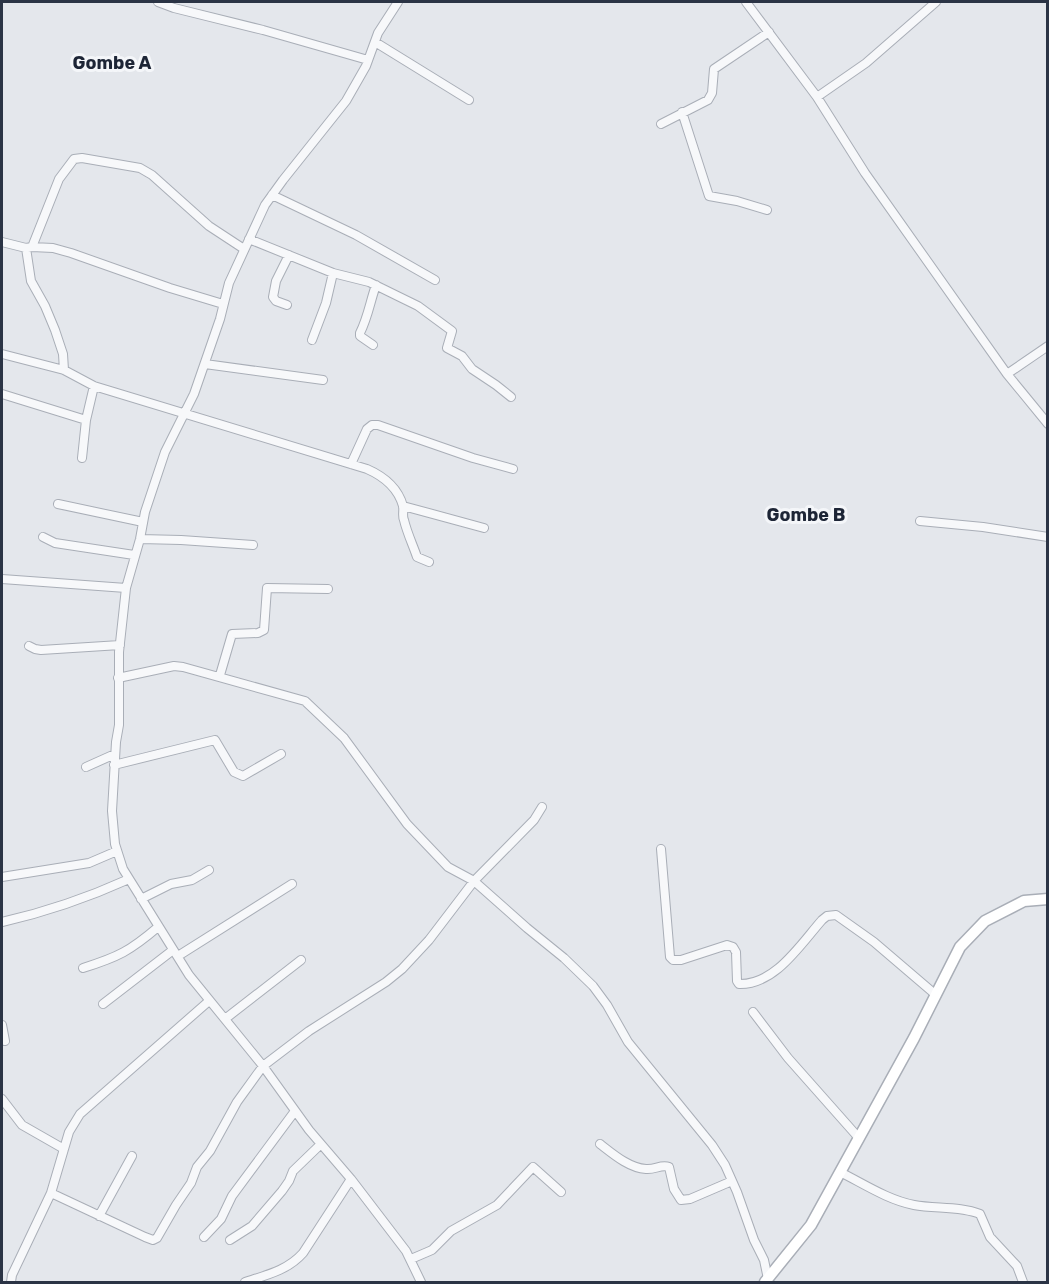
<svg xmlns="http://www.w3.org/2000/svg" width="1049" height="1284" font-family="Rubik,sans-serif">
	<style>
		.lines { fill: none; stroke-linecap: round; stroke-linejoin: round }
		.street-casing { stroke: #a9aeb7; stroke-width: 10 }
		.secondary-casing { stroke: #a9aeb7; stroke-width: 13 }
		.street { stroke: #f7f8fa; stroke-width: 8 }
		.secondary { stroke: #fff; stroke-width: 10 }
		.labels { text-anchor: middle; stroke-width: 6; stroke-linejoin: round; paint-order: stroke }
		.quarter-label { font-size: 18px; font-weight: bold; fill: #1d2536; stroke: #f4f6f9 }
	</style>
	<rect width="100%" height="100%" fill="#e4e7ec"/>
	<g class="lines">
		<g class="street-casing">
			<path id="street" d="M158,2L174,8L263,30L368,60
				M398,2L378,33L366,66L346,101L283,180L265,205L229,283L220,319L194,394L165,452L145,512L140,539L126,588L119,652V725L116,742L112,811L115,844L123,869L189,975L263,1066L309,1130L351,1179L406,1251L421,1282
				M746,2L817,97L865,173L1007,374L1048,424
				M375,42L469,100
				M817,97L866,63L936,2
				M682,112L709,196L737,201L767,210
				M661,124L708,100L712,93L714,69L769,32
				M272,195L356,235L435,280
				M249,239L333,273L369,282L418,306L452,331L447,348L462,356L472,369L496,385L511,397
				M2,242L26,248L32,247L53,248L71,253L170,288L223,304
				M32,247L59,179L74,159L82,158L140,168L152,175L209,226L244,249
				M26,248L31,281L45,306L55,330L63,354L64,370
				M287,305L276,301L273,297L276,281L289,255
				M312,340L326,303L333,273
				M373,345L360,336V333C368,317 370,302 376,285
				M2,354L64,370L94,386L367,469C383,476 398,488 403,506C404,511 402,516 404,520C407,533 413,545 417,557L429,562
				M205,364L323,380
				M1007,374L1048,346
				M2,394L86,420L94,386
				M82,458L86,420
				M351,464L367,429L372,425H378L473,458L513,469
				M58,504L143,522
				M403,506L484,528
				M920,521L983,527L1048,537
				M43,537L55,543L134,555
				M140,539L181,540L253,545
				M2,579L126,588
				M29,646L35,649L41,650L120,645
				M220,675L232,634L258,633L264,630L267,588L328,589
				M118,678L174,666L183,667L305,701L344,738L407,824L448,867L474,881L527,928L564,958L593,986L607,1005L628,1042L712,1145L725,1165L737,1192L754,1240L764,1260L768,1279
				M114,765L215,740L234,772L243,776L281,754
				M86,767L115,754
				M661,849L670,957L673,960H681L727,945L733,947L736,952L737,981L739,984C775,985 800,945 822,920L827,916L836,915L874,942L936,995
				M2,877L89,863L117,851
				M141,899L171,884L192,880L209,870
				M2,922C46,912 87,898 129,879
				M178,956L292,884
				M83,968C118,957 130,951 158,927
				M103,1004L173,950
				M753,1012L788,1058L858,1137
				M225,1019L301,960
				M2,1025L5,1041
				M2,1099L22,1125L64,1149
				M600,1144C613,1154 629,1168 646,1169C655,1170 661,1164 669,1167L674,1189L681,1200L690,1199L732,1181
				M840,1172C864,1184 888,1200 914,1205C935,1209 960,1206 980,1214L990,1237L1017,1266L1023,1282
				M51,1193L145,1237L153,1240L157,1238L176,1205L191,1183L197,1167L210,1151L237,1102L263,1066L309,1031L386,982L402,969L429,940L474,881L534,820L542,807
				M99,1216L132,1156
				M204,1237L221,1219L232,1196L295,1111
				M230,1240L252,1226L282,1191L289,1181L293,1171L321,1144
				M411,1259L432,1250L451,1231L497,1205L533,1167L561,1192
				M11,1282L12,1275L51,1193L69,1132L80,1114L209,1001
				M245,1282C267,1275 288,1270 303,1253L351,1179"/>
		</g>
		<g class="secondary-casing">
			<path id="secondary" d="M765,1282L811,1225L914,1038L960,947L985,921L1024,901L1048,899"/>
		</g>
		<use href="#street" class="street"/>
		<use href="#secondary" class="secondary"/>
	</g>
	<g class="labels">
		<g class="quarter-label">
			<text x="112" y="69">Gombe A</text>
			<text x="806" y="521">Gombe B</text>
		</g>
	</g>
	<rect width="1049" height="1284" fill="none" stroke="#2b3445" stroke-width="6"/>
</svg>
